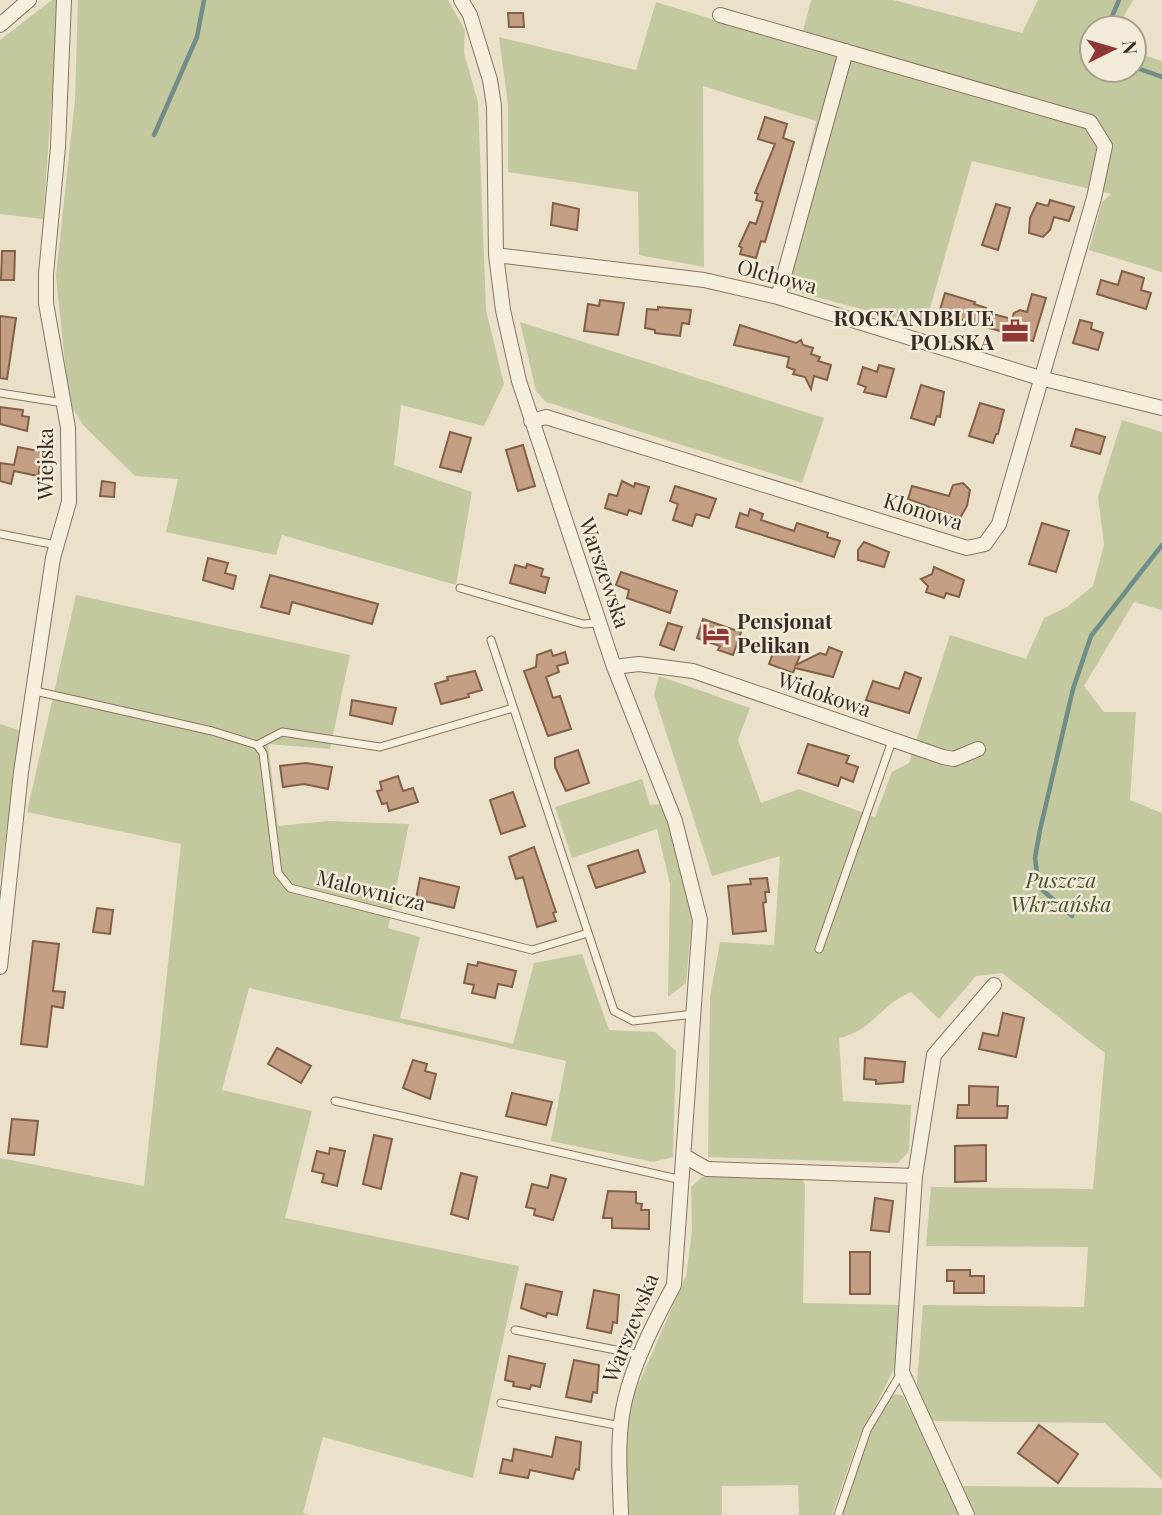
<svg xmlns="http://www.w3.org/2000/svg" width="1162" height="1515" font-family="'Playfair Display',serif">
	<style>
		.green { fill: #c3c89f }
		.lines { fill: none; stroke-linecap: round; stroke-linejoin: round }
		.stream { stroke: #718d87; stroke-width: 4.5 }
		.building { fill: #c59f84; stroke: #826048; stroke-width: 2 }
		.service-casing { stroke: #867460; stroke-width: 9 }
		.minor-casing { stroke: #867460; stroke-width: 16 }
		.service { stroke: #f6efdd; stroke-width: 7 }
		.minor { stroke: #f6efdd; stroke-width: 14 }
		.labels { text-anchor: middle; stroke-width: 5; stroke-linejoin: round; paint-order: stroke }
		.street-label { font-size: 21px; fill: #382d22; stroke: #f3ebd9 }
		.poi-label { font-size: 21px; font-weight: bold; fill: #382d22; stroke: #f3ebd9; text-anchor: end }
		.park-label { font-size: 21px; font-style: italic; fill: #48522b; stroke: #f3ebd9 }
	</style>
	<rect width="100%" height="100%" fill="#ebe1ca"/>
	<path class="green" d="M52,0H59L43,219L0,214V40Z
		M78,0H448L465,30L464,53L478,102L486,310L504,384L484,426L401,405L394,465L472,492L456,585L282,535L276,555L166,532L178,479L135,476L83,425L69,402L56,276L75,99Z
		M811,0H893L1022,33L1038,0H1133L1117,28H1092V70H1134V52L1162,61V272L1089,250L1102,202L1111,194L972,161L925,326L779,287L816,121L703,86L704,267L639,255L638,192L508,172V105L499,37L636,70L656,2L799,46Z
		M520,322L824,418L802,483L546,402L536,391Z
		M1122,420L1162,432V610L1134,602L1084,686L1104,712H1136L1130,800L1162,813V1480L1105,1423L926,1421L916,1395L923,1305L1084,1307L1088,1247L926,1246L931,1187L1093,1189L1105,1053L1002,973L976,976L939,1019L911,992C880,1005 872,1031 839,1038L843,1101L911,1105L909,1151L898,1163L708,1157L710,997L720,942L774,945L780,856L712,876L654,695L659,676L750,708L738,740L761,803L799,789L875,817L892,772L909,763L950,635L1026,659L1044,618L1067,607L1093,586L1104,545L1098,497Z
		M76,595L350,655L330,749L268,744L278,826L328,821L409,824L388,928L420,937L400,1018L513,1044L534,963L582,954L609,1030L655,1032L676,1051L673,1157L653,1162L551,1141L566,1061L249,988L222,1090L312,1111L285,1218L519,1266L473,1478L323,1437L303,1513L310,1515H0V1158L144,1186L181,844L27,812Z
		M0,724L21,731L0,877Z
		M642,779L650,805L661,804L677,849L692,921L686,983L668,997L670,884L657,829L572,858L555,807Z
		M702,1177L802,1178L805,1185L803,1303L900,1305L896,1365L858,1440L832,1515H799L798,1485L722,1486V1515H626V1443L632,1399L686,1276L692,1231L691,1187Z
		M896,1394L903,1396L964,1515H840C850,1489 872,1404 896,1394Z
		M961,1486L1162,1488V1515H975Z"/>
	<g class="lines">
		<path class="stream" d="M1107,28L1119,0
			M1134,67L1162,77
			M154,135L197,37L204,0
			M1072,916L1039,887L1035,858L1040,830L1073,689L1091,636L1162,545"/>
	</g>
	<path class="building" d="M508,13H523L524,27H509Z
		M765,117L787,124L783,138L794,142L765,242L761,241L756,258L740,254L742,248L739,246L750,222L756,224L763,202L756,200L758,194L755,193L775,144L758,139Z
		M1050,200L1074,207L1069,221L1054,217L1050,230L1043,237L1029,233L1030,218L1037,203L1048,206Z
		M553,203L579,209L577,230L551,225Z
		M996,204L1010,208L998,250L982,245Z
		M2,251H15L14,280H1Z
		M1122,271L1144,278L1141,290L1151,293L1146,309L1097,294L1101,280L1118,285Z
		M945,293L975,302L974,304L986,308L985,312L1012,319L1014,313L1020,310L1027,312L1032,294L1046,298L1033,341L939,313Z
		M600,300L624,303L618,335L584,331L588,304L599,306Z
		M658,307L691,310L689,324L682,323L680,336L655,333V330L645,328L647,309L658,310Z
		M0,316L16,318L7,379L0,378Z
		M1080,320L1092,323L1091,329L1103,333L1098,350L1073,343Z
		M740,325L796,343L801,340L803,345L813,348L811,354L820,357L818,361L831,365L827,380L814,376L811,389L805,377L793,374L795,370L787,367L789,357L734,345Z
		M879,365L894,369L886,397L864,392L866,387L858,384L863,367L877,372Z
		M921,385L944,392L940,417L937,416L934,425L911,418Z
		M980,403L1004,410L998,434H996L993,443L969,436Z
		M0,407L23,410L22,416L29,417L27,431L0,424Z
		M1076,429L1105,437L1100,454L1071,446Z
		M450,432L471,438L461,472L440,467Z
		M523,445L535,486L518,491L506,450Z
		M18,447L43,452L38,476L14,471L11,484L0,481V463L14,465Z
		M102,481L115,483L114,497L100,496Z
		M622,481L634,487L635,483L649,487L641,514L629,510L627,515L605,508L609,494L617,496Z
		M963,483L970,490L967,506L960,518L908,499L912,486L949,496L953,485Z
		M675,486L716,499L709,518L696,514L692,526L673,520L678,504L670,501Z
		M750,509L763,514L761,520L794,531L797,523L828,533L827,537L840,541L834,557L736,527L740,513L748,516Z
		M1042,523L1069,531L1056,572L1029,564Z
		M864,542L889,552L884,567L858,560V550Z
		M208,558L228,563L225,573L236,576L233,589L203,580Z
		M527,564L543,569L541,576L549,578L545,593L510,583L515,565L526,568Z
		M934,567L964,580L959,597L946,593L944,598L926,592L928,586L921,579L932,574Z
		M621,572L677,591L670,613L627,598L629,590L616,585Z
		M270,575L378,604L372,624L292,602L289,614L261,607Z
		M703,619L741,632L733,655L718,650L720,646L697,638Z
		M668,623L682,627L674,650L660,645Z
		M786,642L803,648L796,665L820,653L826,655L829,647L842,652L833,677L795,668L793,673L769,664L775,648L783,650Z
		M551,650L553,656L565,652L568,663L557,666L559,672L546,677L553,698L560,696L571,729L548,736L524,671L536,667L537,655Z
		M475,671L482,690L468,694L469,697L441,704L435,684L448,680L447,677Z
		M905,672L921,678L909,713L866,700L873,681L899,689Z
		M352,700L396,708L392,724L350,715Z
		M808,744L849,756L846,763L858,767L853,782L841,777L838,786L798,773Z
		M578,750L589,783L566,791L555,767V758Z
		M306,763L332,767L328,789L304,784L283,787L280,766Z
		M398,776L403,791L413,788L418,802L389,811L387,803L382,804L377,791L382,790L380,782Z
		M513,792L525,826L501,834L490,800Z
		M534,847L556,912L553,913L556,921L537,927L523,877L516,879L509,857Z
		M638,850L645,872L596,888L588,866Z
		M420,878L459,887L454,908L416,899Z
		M767,878L769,892H765L766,902L763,903L766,931L733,934L728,886L751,884L750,879Z
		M97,908L113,910L110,934L93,932Z
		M33,941L59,944L53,991L65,992L63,1008L52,1006L47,1047L21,1044Z
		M478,962L516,971L512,987L498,984L495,998L472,993L474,985L464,983L468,964L477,966Z
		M1003,1013L1024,1018L1016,1057L979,1049L983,1033L998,1036Z
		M277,1048L311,1066L301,1083L268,1064Z
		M865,1058L905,1062L903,1082L876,1084V1080L864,1079Z
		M413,1060L427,1064L425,1071L436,1074L430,1099L403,1088Z
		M969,1086L998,1087L997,1106H1008L1007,1118H957L958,1105H969Z
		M512,1093L552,1102L546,1125L506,1116Z
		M12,1119L38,1121L34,1155L8,1153Z
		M374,1135L392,1139L381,1189L363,1184Z
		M986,1145V1181L955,1182V1146Z
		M330,1148L345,1151L337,1186L322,1182L324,1174L312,1171L317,1151L329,1154Z
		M461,1173L477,1177L468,1219L451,1214Z
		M551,1175L566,1179L553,1220L534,1215L535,1209L526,1207L532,1184L548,1188Z
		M608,1191L636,1192V1203L642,1204L641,1210H649V1229L612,1228V1218H603Z
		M875,1198L893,1201L889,1232L871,1230Z
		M850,1252H870V1294H850Z
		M947,1270H970V1276H984V1293H954V1281H947Z
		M526,1284L562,1292L557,1315L547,1313L546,1317L521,1308Z
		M594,1290L619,1295L617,1323L613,1322L611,1333L587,1328Z
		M509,1356L545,1364L540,1387L531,1385L530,1389L513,1386L514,1382L505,1380Z
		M574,1360L599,1365L597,1393L593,1392L591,1402L566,1397Z
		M1039,1425L1078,1454L1058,1483L1018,1453Z
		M556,1437L581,1442L579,1470L576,1469L573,1479L530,1470L528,1478L500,1473L503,1459L512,1461L514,1449L552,1457Z"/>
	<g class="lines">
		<g class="service-casing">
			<path id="service" d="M0,393L64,403
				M0,534L56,545
				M460,588L583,624L599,623
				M491,640L614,1011L633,1021L694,1014
				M35,691L212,731L257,745L282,732L380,747L513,708
				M257,745L263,753L278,873L290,888L532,950L588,933
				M819,949L892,741
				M335,1101L682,1180
				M515,1330L641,1355
				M501,1403L621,1426
				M838,1515L867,1430L901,1373"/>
		</g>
		<g class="minor-casing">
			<path id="minor" d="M461,0L470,15L490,80L494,106L496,255L503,310L519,381L614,667L675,821L700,920L674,1285C655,1321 634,1361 625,1400C616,1437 620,1478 621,1515
				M0,25L29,0
				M496,255L704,280L778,297L1040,378L1162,408
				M778,297L846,51
				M531,421L546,417L967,548L985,544L999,524L1094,198L1105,146L1090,122L720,15
				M614,667L639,664L693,671L943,757L954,759L978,749
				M0,967L21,772L53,558L69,502L68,428L46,303V274L58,147L64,0
				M686,1157L707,1169L915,1176
				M967,1515L902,1372L915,1176L934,1055L994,985"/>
		</g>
		<use href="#service" class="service"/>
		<use href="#minor" class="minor"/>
	</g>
	<defs>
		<g id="office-bare" transform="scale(2.1)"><path d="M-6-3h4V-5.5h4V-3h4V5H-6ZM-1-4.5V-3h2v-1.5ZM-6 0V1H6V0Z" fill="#8f3636" stroke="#f3ebd9" stroke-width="2.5" paint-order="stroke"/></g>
		<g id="hotel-bare" transform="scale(2.1)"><path d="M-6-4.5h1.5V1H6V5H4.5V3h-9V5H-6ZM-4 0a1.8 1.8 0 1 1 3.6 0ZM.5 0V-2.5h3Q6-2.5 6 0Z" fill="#8f3636" stroke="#f3ebd9" stroke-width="2.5" paint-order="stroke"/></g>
	</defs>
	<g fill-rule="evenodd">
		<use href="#office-bare" x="1015" y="331"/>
		<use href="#hotel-bare" x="716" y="634"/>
	</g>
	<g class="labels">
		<g class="street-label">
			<text transform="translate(777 277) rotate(15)" y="7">Olchowa</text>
			<text transform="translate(46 464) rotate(-90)" y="7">Wiejska</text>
			<text transform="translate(923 512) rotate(17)" y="7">Klonowa</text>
			<text transform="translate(604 573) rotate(71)" y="7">Warszewska</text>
			<text transform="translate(824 695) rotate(19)" y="7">Widokowa</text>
			<text transform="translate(371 891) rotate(14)" y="7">Malownicza</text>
			<text transform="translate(631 1328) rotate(-68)" y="7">Warszewska</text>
		</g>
		<g class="poi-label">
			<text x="994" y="326">ROCKANDBLUE<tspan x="994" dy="24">POLSKA</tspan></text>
			<text x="737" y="629" text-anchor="start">Pensjonat<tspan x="737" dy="24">Pelikan</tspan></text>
		</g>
		<g class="park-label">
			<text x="1061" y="888">Puszcza<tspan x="1061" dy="24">Wkrzańska</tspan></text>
		</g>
	</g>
	<g transform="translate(1113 49) rotate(85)"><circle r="33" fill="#f3ebd9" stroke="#a89f90" stroke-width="2"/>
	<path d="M0-5L12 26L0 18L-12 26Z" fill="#8f3636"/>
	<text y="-10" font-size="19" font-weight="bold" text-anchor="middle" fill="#382d22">N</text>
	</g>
</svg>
